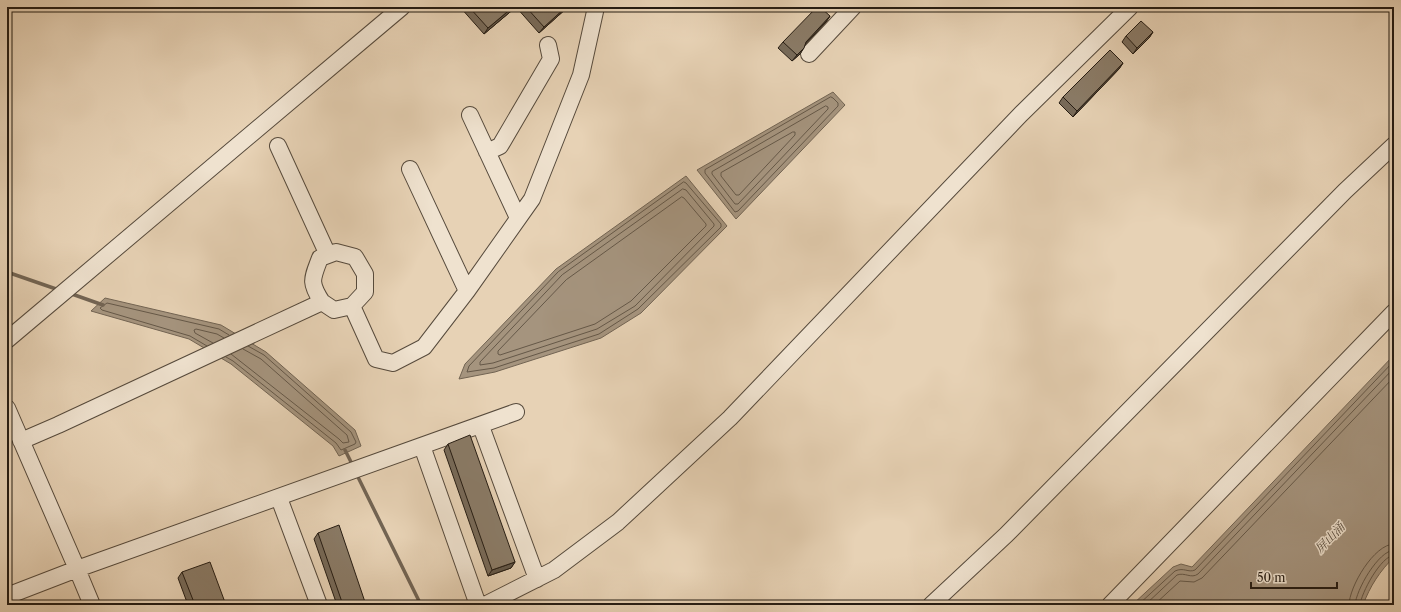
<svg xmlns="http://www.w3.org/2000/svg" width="1401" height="612" font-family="'Libre Caslon Text','Noto Serif SC',serif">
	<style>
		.water { fill: #a5947e; stroke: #726453 }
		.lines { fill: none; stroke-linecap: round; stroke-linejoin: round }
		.shore { stroke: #655848; stroke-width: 1 }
		.stream { stroke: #726453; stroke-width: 3.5 }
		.minor-casing { stroke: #564a3c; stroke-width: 18 }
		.minor { stroke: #efe2cf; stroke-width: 16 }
		.wall { fill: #776a59; stroke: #251c13 }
		.shaded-wall { fill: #615648; stroke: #251c13 }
		.building { fill: #8a7b67; stroke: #251c13 }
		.labels { text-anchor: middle; stroke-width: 3; stroke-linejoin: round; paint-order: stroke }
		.water-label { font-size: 12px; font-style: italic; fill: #584c3e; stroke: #efe2cf }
	</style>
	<rect width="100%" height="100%" fill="#e7d2b5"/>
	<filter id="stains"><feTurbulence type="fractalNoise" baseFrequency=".005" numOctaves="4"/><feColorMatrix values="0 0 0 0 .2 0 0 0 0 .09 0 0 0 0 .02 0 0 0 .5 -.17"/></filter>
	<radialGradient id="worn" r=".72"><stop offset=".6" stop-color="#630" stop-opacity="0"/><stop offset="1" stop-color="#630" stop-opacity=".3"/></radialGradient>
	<path class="water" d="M833,92L845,105L736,219L697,170Z
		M686,176L727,226L641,313L601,338L495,372L459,379L465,364L556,269Z
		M105,298L221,325L266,352L355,430L361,446L339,456L333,446L231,364L189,339L91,311Z
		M1394,355V557C1380,571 1370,586 1363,605H1132L1173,567L1181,564L1192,567Z"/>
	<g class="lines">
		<path class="shore" d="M831,97L833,98L838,103V106L738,211L735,212L705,173V170Z
			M826,106L828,107V109L738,204H735L712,174V172Z
			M793,132H795V135L739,195H736L721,176V173Z
			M684,182L686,183L721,224V227L638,309L599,334L494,368L467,372L469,366L558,272Z
			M683,189L686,190L714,224V226L635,306L597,329L493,363L480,365V362L562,275Z
			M682,197L684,198L706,224V226L631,301L595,324L500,355L498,354V351L566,280Z
			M213,343L195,333L194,330L196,329L217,334L224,338
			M207,346L190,336L102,310L100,308L107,303L219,329L229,335
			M231,354L339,439L343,443L349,442L347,435L261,359L243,349
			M226,357L233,361L336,443L341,450L355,444L356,442L351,432L264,355L248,346
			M1138,605L1175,571C1184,567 1188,573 1195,570L1394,361
			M1145,605L1177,575C1185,572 1191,579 1198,574L1394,368
			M1154,605L1180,581L1194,582L1202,578L1394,377
			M1349,605C1349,587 1374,544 1394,544
			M1355,605C1356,590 1378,551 1394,550
			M1360,605C1361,593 1381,556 1394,555"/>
		<path class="stream" d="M7,272L59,290
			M69,293L103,305
			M345,450L353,466
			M356,473L421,605"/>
		<g class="minor-casing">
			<path id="minor" d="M809,54L853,7
				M470,115L518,218
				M278,146L328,255
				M487,152L500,146L551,59L548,45
				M410,169L467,291
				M322,302C309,282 312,279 320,258L336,252L355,257L365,274V292L352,306
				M7,340L402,7
				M7,408L77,569L92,605
				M482,429L537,579
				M21,441L58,425L322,302L334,310L352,306L376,359L393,363L424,347L467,291L532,199L581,75L596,7
				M422,446L478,605
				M279,498L319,605
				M7,596L77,569L516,412
				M485,605L554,570L618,522L730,418L1021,114L1130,7
				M931,605L1006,535L1345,191L1394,145
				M1110,605L1394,312"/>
		</g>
		<use href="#minor" class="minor"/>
	</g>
	<path class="wall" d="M460,7H516L484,34Z
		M516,7H568L539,33Z
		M830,16L826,22L805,44L800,54L792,61L778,48L783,42Z
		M1153,32L1149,38L1133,54L1122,42L1126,36Z
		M1123,63L1119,69L1073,117L1059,103L1063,97Z
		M448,444L515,562L511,568L488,576L444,450Z
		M318,533L366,605H337L314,539Z
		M182,572L226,605H188L178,578Z"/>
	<path class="shaded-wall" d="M513,7H516L484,34L488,28Z
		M566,7H568L539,33L544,27Z
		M830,16L826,22L802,48L806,42Z
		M1153,32L1149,38L1133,54L1137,48Z
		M804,48L800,54L792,61L797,55Z
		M1123,63L1119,69L1073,117L1077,111Z
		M515,562L511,568L488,576L492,570Z"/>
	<path class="building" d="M469,7H513L488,28Z
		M526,7H566L544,27Z
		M817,7H820L830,16L806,42L804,48L797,55L783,42Z
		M1141,21L1153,32L1137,48L1126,36Z
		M1110,50L1123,63L1077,111L1063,97Z
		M470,435L515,562L492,570L448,444Z
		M339,525L366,605H343L318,533Z
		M210,562L226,605H195L182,572Z"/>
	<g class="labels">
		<g class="water-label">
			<text transform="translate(1330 538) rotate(-46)" y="4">屏山涌</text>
		</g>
	</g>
	<rect width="1401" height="612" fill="none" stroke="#e7d2b5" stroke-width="24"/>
	<rect x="8" y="8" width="1385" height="596" fill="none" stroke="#251c13" stroke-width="2"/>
	<rect x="12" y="12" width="1377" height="588" fill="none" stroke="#251c13"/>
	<path d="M1251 582v6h86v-6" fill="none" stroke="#251c13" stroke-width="2"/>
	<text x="1257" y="582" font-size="12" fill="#251c13" stroke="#efe2cf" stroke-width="3" paint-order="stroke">50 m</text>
	<rect width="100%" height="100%" filter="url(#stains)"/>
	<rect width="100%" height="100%" fill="url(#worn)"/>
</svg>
